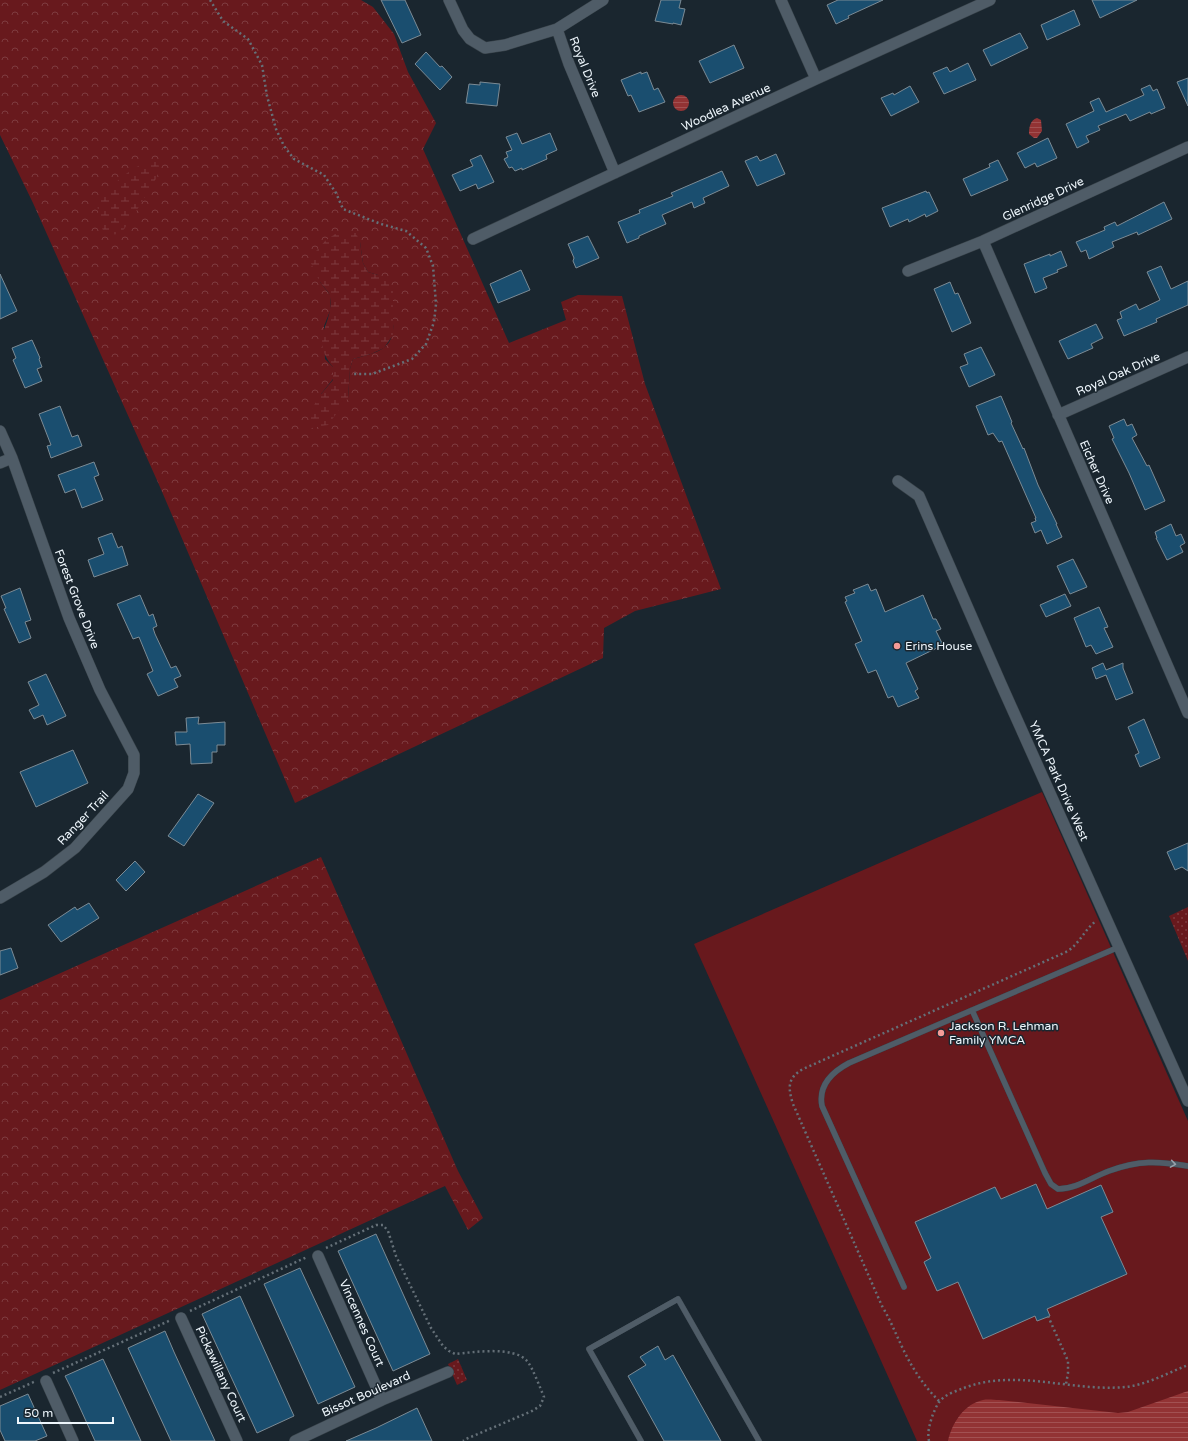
<svg xmlns="http://www.w3.org/2000/svg" width="1188" height="1441" font-family="'Varela Round',sans-serif">
	<style>
		.grass { fill: url(#grass-dots) }
		.forest { fill: url(#forest-crowns); fill-rule: evenodd }
		.wetland { fill: url(#wetland-marsh) }
		.garden { fill: #68191d }
		.water { fill: url(#water-rules) }
		.building { fill: #1a4e6f; stroke: #7c8b95 }
		.lines { fill: none; stroke-linecap: round; stroke-linejoin: round }
		.lane-casing { stroke: #384249; stroke-width: 6 }
		.street-casing { stroke: #384249; stroke-width: 12 }
		.path { stroke: #657078; stroke-width: 2.5; stroke-dasharray: 2 3; stroke-linecap: butt }
		.lane { stroke: #4f5c67; stroke-width: 5.5 }
		.street { stroke: #4f5c67; stroke-width: 11 }
		.oneway { stroke: #97a1aa }
		.poi-dot { fill: #f59b97; stroke: #1a262f; stroke-width: 1.5 }
		.labels { text-anchor: middle; stroke-width: 3; stroke-linejoin: round; paint-order: stroke }
		.street-label { font-size: 12px; fill: #eef6fc; stroke: #1a262f }
		.poi-label { font-size: 12px; fill: #eef6fc; stroke: #1a262f; text-anchor: start }
	</style>
	<defs>
		<pattern id="grass-dots" width="8" height="8" patternUnits="userSpaceOnUse"><rect width="8" height="8" fill="#68191d"/><path d="M2 2h.1M6 6h.1" fill="none" stroke="#7e3b3f" stroke-width="1.8" stroke-linecap="round"/></pattern>
		<pattern id="forest-crowns" width="20" height="18" patternUnits="userSpaceOnUse"><rect width="20" height="18" fill="#68191d"/><path d="M2 6a3 3 0 1 1 6 0M12 15a3 3 0 1 1 6 0" fill="none" stroke="#7e3b3f"/></pattern>
		<pattern id="wetland-marsh" width="20" height="14" patternUnits="userSpaceOnUse"><rect width="20" height="14" fill="#68191d"/><path d="M1 5h8M5 5V1M11 12h8M15 12V8" fill="none" stroke="#7e3b3f"/></pattern>
		<pattern id="water-rules" width="6" height="5" patternUnits="userSpaceOnUse"><rect width="6" height="5" fill="#923334"/><path d="M0 2.5h6" fill="none" stroke="#a25152"/></pattern>
	</defs>
	<rect width="100%" height="100%" fill="#1a262f"/>
	<path class="grass" d="M1188,907V961L1169,916Z
		M458,1359L467,1380L457,1385L448,1364Z"/>
	<path class="forest" d="M0,0H361L373,7L394,34L408,72L436,123L423,149L509,343L566,320L561,302L578,295L622,296L645,384L721,589L635,611L604,628L603,658L295,803L160,487L33,203L0,135ZM360,242L363,263L368,272L378,275C385,294 406,334 382,349C374,354 363,356 353,359L350,369L348,398L321,394L333,379V367L325,359L324,326L330,311V295L320,282Z
		M321,857L458,1171L483,1218L468,1230L445,1186L0,1390V1000Z"/>
	<path class="wetland" d="M155,159L159,166L157,177L129,223L120,234L105,235L100,223L97,204C112,183 130,167 155,159Z
		M356,233L360,242L363,263L368,272L378,275L393,287V335L384,348L371,354L353,359L350,369L348,398L328,425L312,428L308,415L321,394L333,380V367C308,337 334,326 330,297C329,291 323,287 320,282C316,275 313,267 309,259L325,241L335,234Z"/>
	<path class="garden" d="M1042,792L1188,1121V1441H917L694,944Z"/>
	<path class="water" d="M673 103a8 8 0 1 1 16 0a8 8 0 1 1-16 0Z
		M1037,118L1041,120L1042,131L1037,138H1034L1029,134C1029,128 1030,120 1037,118Z
		M1188,1391V1441H948C952,1423 964,1404 983,1400C988,1399 994,1400 999,1400L1118,1413L1128,1412Z"/>
	<path class="building" d="M381,0H405L421,35L402,43Z
		M661,0H681L679,8L685,9L681,25L673,23V24L655,21Z
		M838,0H883L848,16L849,18L836,24L827,5Z
		M1092,0H1137L1100,18Z
		M1074,10L1080,25L1047,40L1041,25Z
		M1020,33L1028,48L991,66L983,50Z
		M734,45L744,68L710,83L699,61Z
		M426,52L440,67L442,66L452,77L440,90L415,64Z
		M968,63L976,80L944,94L933,73L947,67L950,72Z
		M641,72V74L647,72L654,90L658,88L665,102L639,112L631,95L628,96L621,80Z
		M1188,78V106L1177,82Z
		M480,82L500,84L497,106L466,103L469,84L480,85Z
		M1150,85L1153,91L1157,89L1165,108L1151,114L1150,112L1130,121L1126,114L1098,126L1100,130L1086,136L1089,142L1077,148L1066,124L1094,111L1090,102L1099,98L1106,112L1144,95L1141,89Z
		M910,86L919,102L891,116L881,98L893,93L894,95Z
		M517,133L522,144L550,133L557,150L546,155L547,159L522,170V168L515,171L512,167L509,168L504,159L508,157L506,152L512,150L506,137Z
		M1048,138L1057,158L1037,167L1035,163L1025,168L1017,153Z
		M776,154L785,174L757,186L745,161L757,156L760,161Z
		M481,155L494,182L478,189L476,184L460,191L452,175L473,166L470,160Z
		M998,160L1008,180L971,196L963,179L990,167L989,164Z
		M722,171L729,186L703,198L705,203L694,208L692,202L662,215L666,224L639,236V238L627,243L618,222L640,213L639,210L673,196L671,193Z
		M926,191L927,193L929,192L938,211L926,217L925,214L909,222L908,219L890,227L882,208Z
		M1164,202L1172,219L1138,235L1137,232L1112,242L1114,247L1089,259L1086,250L1081,252L1076,242L1105,230L1104,227L1115,222L1117,226Z
		M588,236L599,258L576,268L573,261L574,258L568,244Z
		M1061,251L1067,266L1057,270L1058,272L1043,278L1047,288L1035,293L1024,264L1050,254V256Z
		M1161,266L1171,289L1188,281V305L1156,319L1157,322L1124,336L1117,320L1122,318L1120,312L1136,304L1139,310L1160,300L1147,272Z
		M521,270L530,290L498,303L490,284Z
		M0,274L17,311L0,319Z
		M950,282L955,294L958,293L971,323L952,332L934,289Z
		M1096,324L1103,338L1091,344L1093,348L1068,359L1059,341Z
		M32,340L40,358L39,359L42,367L37,369L42,381L25,388L13,360L16,358L12,348Z
		M981,347L995,375L969,387L960,367L968,364L964,354Z
		M1001,396L1012,422L1011,423L1023,449L1024,448L1038,485L1057,524H1056L1062,537L1047,544L1041,530L1035,533L1031,523L1036,521L1035,518H1036L1002,441L999,442L993,433L988,435L976,406Z
		M60,406L72,437L78,435L82,446L51,458L47,446L51,445L39,414Z
		M1124,419L1127,426L1132,424L1137,435L1132,438L1147,466L1149,465L1165,501L1145,510L1129,473L1112,439L1114,438L1109,426Z
		M94,462L99,475L94,477L103,500L82,508L75,489L65,493L58,475Z
		M1171,524L1176,536L1181,534L1185,543L1180,546L1183,552L1167,560L1156,538H1157L1155,532Z
		M112,533L118,548L122,546L128,565L94,577L88,560L104,554L98,538Z
		M1073,559L1087,587L1070,594L1057,566Z
		M868,584L871,591L876,589L885,612L923,595L933,619H936L941,629L936,631L942,643L938,645L939,647L906,663L918,689L915,691L919,698L898,707L893,696L888,698L876,670L868,673L855,644L862,641L845,602L847,601L845,597L855,593L853,590Z
		M20,588L31,620L25,622L31,638L19,643L4,609L6,608L1,596Z
		M1065,594L1071,606L1046,617L1040,605Z
		M140,595L149,616L153,614L157,626L153,628L155,634L171,668L176,666L181,676L174,679L178,687L158,696L147,674L153,671L139,637L133,639L117,604Z
		M1099,607L1108,627L1104,628L1113,647L1096,654L1091,645L1086,647L1074,618Z
		M1103,663L1106,670L1123,663V668L1133,693L1116,700L1106,675L1096,679L1092,668Z
		M46,674L66,716L47,725L43,715L34,719L29,710L39,705L28,682Z
		M199,717L198,724L225,722V745H217V752H212V763L191,764L190,744L176,745L175,732H187L186,718Z
		M1144,719L1160,758L1140,767L1135,755L1139,753L1128,727Z
		M73,750L88,783L36,807L20,772Z
		M198,794L214,803L184,846L168,836Z
		M1188,843V871L1182,867L1175,870L1167,852Z
		M135,861L145,872L126,891L116,880Z
		M89,903L99,918L61,942L48,925L75,907L77,910Z
		M11,948L18,968L0,975V951Z
		M1036,1184L1047,1209L1101,1185L1113,1212L1101,1217L1127,1274L1047,1309L1050,1316L1037,1321L1035,1316L983,1339L958,1282L937,1291L924,1262L931,1258L915,1222L995,1187L1001,1199Z
		M376,1234L430,1354L393,1371L338,1251Z
		M300,1268L355,1387L318,1404L264,1284Z
		M240,1296L294,1416L257,1433L202,1314Z
		M165,1331L174,1352L215,1441H171L128,1348Z
		M658,1346L665,1360L673,1355L721,1441H664L628,1376L646,1365L640,1357Z
		M103,1359L141,1441H95L71,1388L65,1376Z
		M28,1394L47,1436L35,1441H5L0,1430V1406Z
		M417,1408L432,1441H346L376,1428Z"/>
	<g class="lines">
		<g class="lane-casing">
			<path id="lane" d="M972,1010L1045,1173L1051,1184L1058,1189C1077,1189 1092,1177 1109,1171C1139,1160 1158,1161 1188,1166
				M904,1287L822,1106C818,1085 832,1072 849,1063L1119,947
				M641,1441L589,1349L678,1299L759,1441"/>
		</g>
		<g class="street-casing">
			<path id="street" d="M449,0L463,30L470,39L485,48L505,45L557,29L603,0
				M781,0L816,79
				M557,29L569,64L615,173
				M473,239L816,79L990,0
				M983,241L1188,713
				M908,271L983,241L1188,147
				M1058,415L1188,357
				M0,431L12,458L69,618L100,690L134,755V773L128,789L75,848L44,872L0,898
				M0,463L12,458
				M898,481L919,496L1001,684L1188,1101
				M318,1256L382,1400
				M181,1318L237,1441
				M46,1381L73,1441
				M295,1441L382,1400L448,1372"/>
		</g>
		<path class="path" d="M210,0L223,21L248,39L262,65L267,96L276,129L284,146L294,159L324,175L336,193L343,209L381,224L406,231L426,248L433,266L436,304L434,322L426,344L412,359L372,374H352
			M326,1248L376,1225H383L388,1231L396,1256L431,1328L443,1346L449,1351L455,1354C474,1352 514,1346 527,1361C532,1366 541,1390 544,1397L540,1406L532,1411L466,1439L463,1441
			M190,1311L307,1257
			M1048,1316L1068,1361V1373L1066,1384
			M53,1373L171,1320
			M0,1397L36,1381
			M939,1401C925,1387 914,1371 905,1353C897,1337 891,1321 882,1306L793,1104C788,1088 787,1078 803,1069L1066,952C1079,945 1084,930 1096,921
			M929,1441C927,1432 930,1423 933,1414C935,1410 937,1404 940,1401C946,1394 956,1391 964,1388C1016,1368 1071,1392 1125,1387C1146,1385 1168,1373 1188,1365"/>
		<use href="#lane" class="lane"/>
		<use href="#street" class="street"/>
	</g>
	<defs><path id="oneway-chevron" d="M-2-3.5L2.5 0L-2 3.5" fill="none" stroke-width="1.6" stroke-linecap="round" stroke-linejoin="round"/></defs>
	<use class="oneway" href="#oneway-chevron" transform="translate(1173 1164) rotate(9)"/>
	<g class="poi-dot">
		<circle cx="897" cy="646" r="4"/>
		<circle cx="941" cy="1033" r="4"/>
	</g>
	<g class="labels">
		<g class="street-label">
			<text transform="translate(585 67) rotate(68)" y="4">Royal Drive</text>
			<text transform="translate(726 107) rotate(-25)" y="4">Woodlea Avenue</text>
			<text transform="translate(1043 199) rotate(-25)" y="4">Glenridge Drive</text>
			<text transform="translate(1118 374) rotate(-24)" y="4">Royal Oak Drive</text>
			<text transform="translate(1097 472) rotate(66)" y="4">Eicher Drive</text>
			<text transform="translate(77 599) rotate(69)" y="4">Forest Grove Drive</text>
			<text transform="translate(1059 781) rotate(66)" y="4">YMCA Park Drive West</text>
			<text transform="translate(83 818) rotate(-47)" y="4">Ranger Trail</text>
			<text transform="translate(362 1323) rotate(66)" y="4">Vincennes Court</text>
			<text transform="translate(221 1374) rotate(65)" y="4">Pickawillany Court</text>
			<text transform="translate(366 1394) rotate(-24)" y="4">Bissot Boulevard</text>
		</g>
		<g class="poi-label">
			<text x="905" y="650">Erins House</text>
			<text x="949" y="1030">Jackson R. Lehman<tspan x="949" dy="14">Family YMCA</tspan></text>
		</g>
	</g>
	<path d="M18 1417v6h95v-6" fill="none" stroke="#eef6fc" stroke-width="2"/>
	<text x="24" y="1417" font-size="12" fill="#eef6fc" stroke="#1a262f" stroke-width="3" paint-order="stroke">50 m</text>
</svg>
